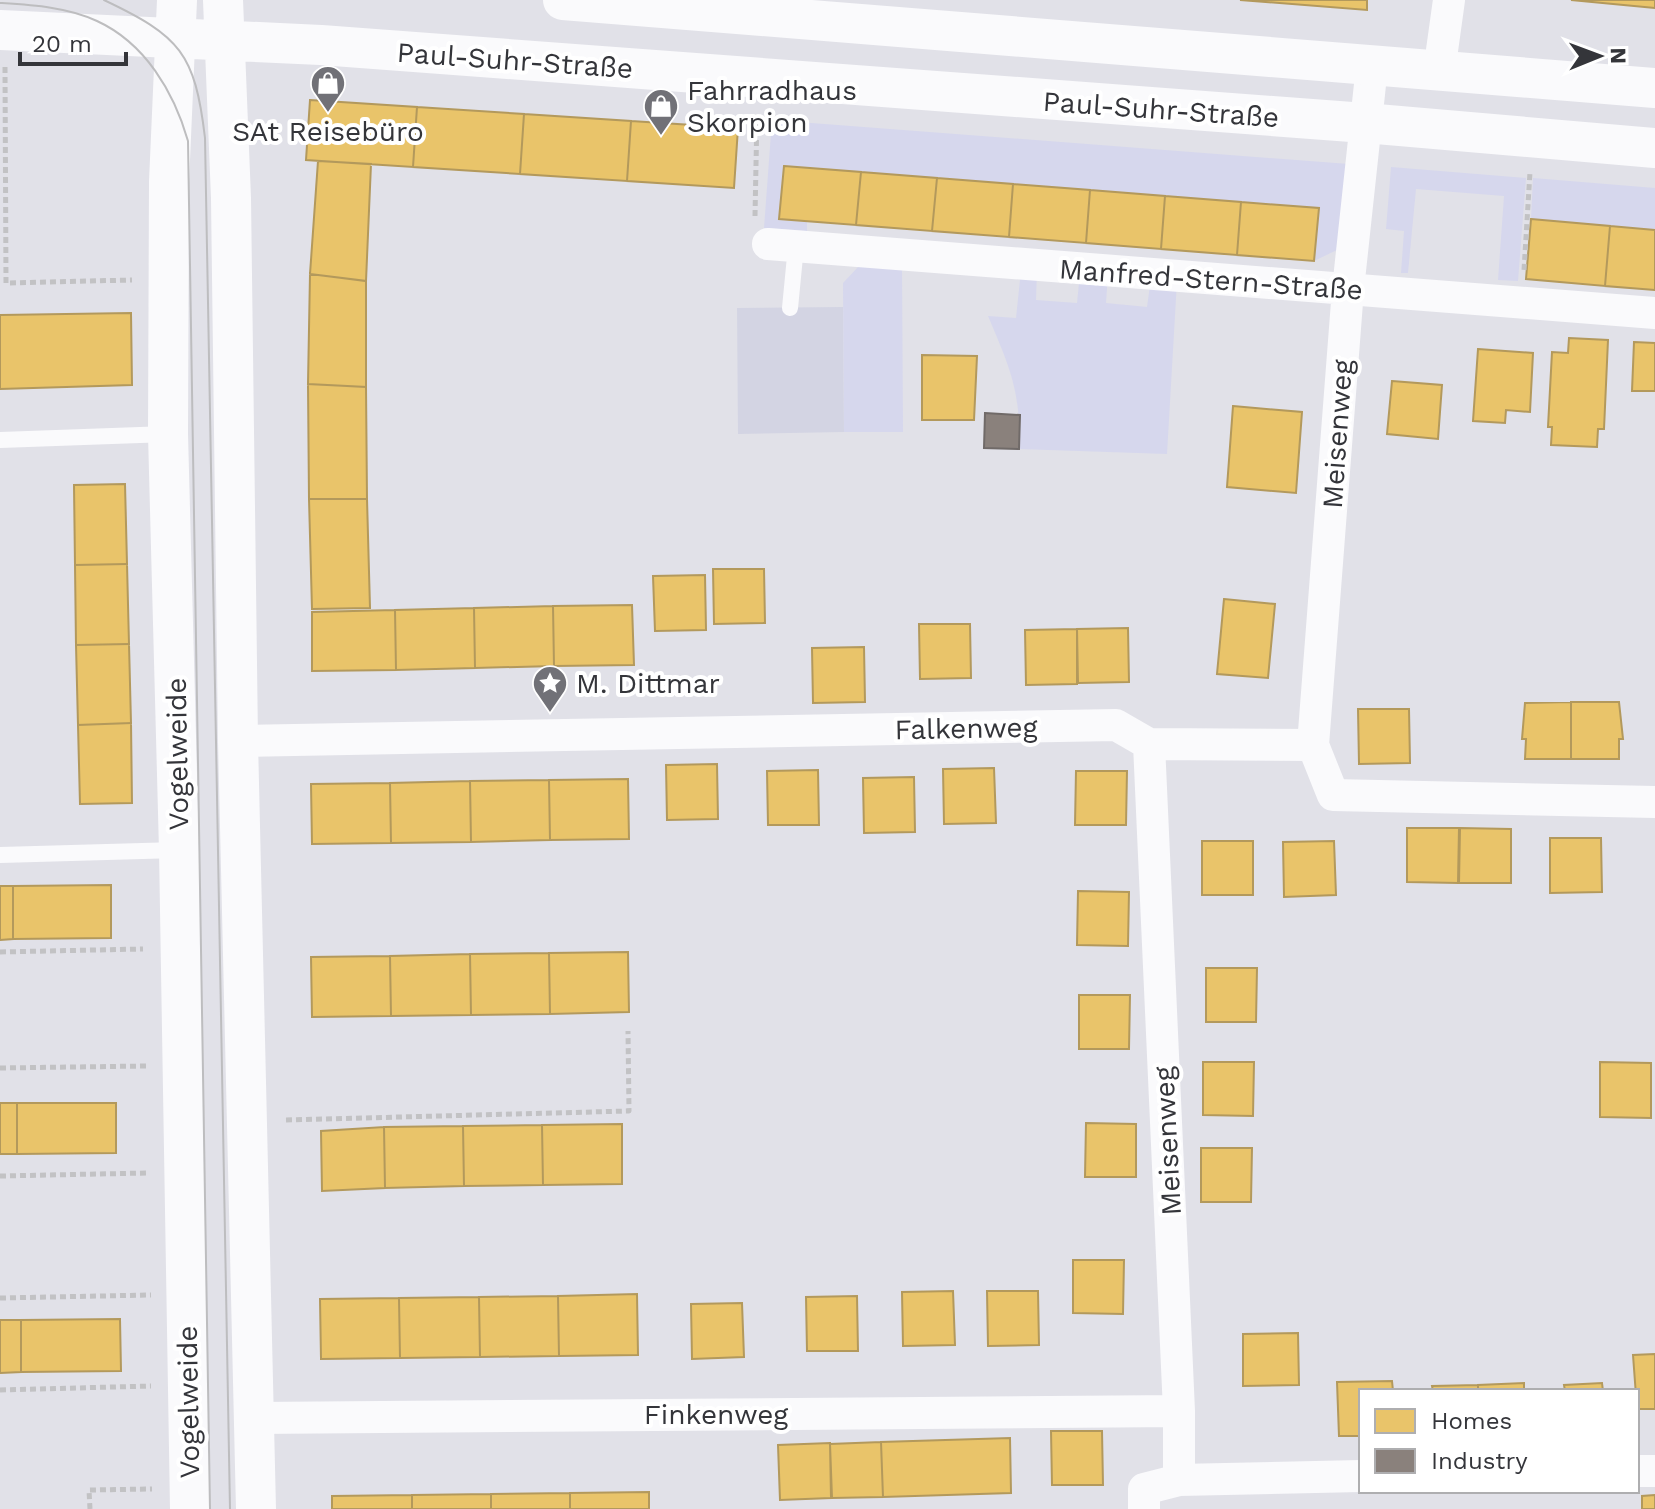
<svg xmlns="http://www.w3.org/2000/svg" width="1655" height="1509" font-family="'Work Sans',sans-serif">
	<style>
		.built { fill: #d3d4e3 }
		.green { fill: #d6d7ed }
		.homes { fill: #e9c46a; stroke: #b3995c; stroke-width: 2 }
		.industry { fill: #8a817c; stroke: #706a68; stroke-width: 2 }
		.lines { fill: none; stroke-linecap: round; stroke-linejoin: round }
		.path { stroke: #c2c2c4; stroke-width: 5; stroke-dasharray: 6 4; stroke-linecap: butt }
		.service { stroke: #fafafc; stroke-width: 16 }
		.minor { stroke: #fafafc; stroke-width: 32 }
		.tertiary { stroke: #fafafc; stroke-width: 40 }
		.tram { stroke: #bdbdbf; stroke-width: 2 }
		.labels { text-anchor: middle; stroke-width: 8; stroke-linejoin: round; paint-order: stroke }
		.street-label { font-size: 28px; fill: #34353a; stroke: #fff }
		.poi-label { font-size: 28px; fill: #34353a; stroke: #fff; text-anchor: start }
	</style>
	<rect width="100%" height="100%" fill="#e1e1e8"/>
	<path class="built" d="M843,307L844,432L738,434L737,308Z"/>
	<path class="green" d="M772,120L1349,164L1339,249L1314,261L1318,208L784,166L780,218L807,221V231L764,228Z
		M1391,167L1526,178L1518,281L1498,280L1504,196L1416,189L1408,273H1401L1404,231L1386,229Z
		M1533,178L1655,188V230L1531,219Z
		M860,265H902L903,432H844L843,283Z
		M1021,270L1037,271L1036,300L1077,303L1080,273L1108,274L1106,303L1147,307L1151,278L1177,281L1167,454L1019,449C1021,391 1010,368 988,316L1016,318Z"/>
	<path class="homes" d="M1240,0H1367V10Z
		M1571,0H1655V8Z
		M310,100L417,107L413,167L306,160Z
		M417,107L524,114L520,174L413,167Z
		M524,114L631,121L627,181L520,174Z
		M631,121L738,128L734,188L627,181Z
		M318,161L371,164L366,281L310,274Z
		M784,166L861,172L856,225L779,219Z
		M861,172L937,178L932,231L856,225Z
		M937,178L1013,184L1009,237L932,231Z
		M1013,184L1090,190L1086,243L1009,237Z
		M1090,190L1165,196L1161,249L1086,243Z
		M1165,196L1241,202L1237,255L1161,249Z
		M1241,202L1319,208L1314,261L1237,255Z
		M1531,219L1610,226L1605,286L1526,279Z
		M1610,226L1655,230V290L1605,286Z
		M310,274L366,281V387L308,384Z
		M131,313L132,385L0,389V315Z
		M1569,338L1608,340L1604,429H1598L1597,447L1551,445L1552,427H1548L1552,352L1568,353Z
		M1634,342L1655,343V391H1632Z
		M1478,349L1533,353L1530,412L1506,410L1505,423L1473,421Z
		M922,355L977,356L974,420H922Z
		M1392,381L1442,385L1438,439L1387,434Z
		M308,384L366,387L367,499H309Z
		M1233,406L1302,412L1296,493L1227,487Z
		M125,484L127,564L75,565L74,485Z
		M309,499H367L370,608L312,609Z
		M127,564L129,644L76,645L75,565Z
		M713,569H764L765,623L714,624Z
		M705,575L706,630L655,631L653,576Z
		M1224,599L1275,604L1268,678L1217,674Z
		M632,605L634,665L554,666L553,606Z
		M553,606L554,666L475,668L474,608Z
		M474,608L475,668L396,670L395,610Z
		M395,610L396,670L312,671V612Z
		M919,624H970L971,678L920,679Z
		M1128,628L1129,682L1078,683L1077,629Z
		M1077,629V684L1026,685L1025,630Z
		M129,644L131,723L78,725L76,645Z
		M864,647L865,702L813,703L812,648Z
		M1571,702V759H1525L1526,739H1522L1525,703Z
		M1571,702H1619L1623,739H1619V759H1571Z
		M1358,709H1409L1410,763L1359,764Z
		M131,723L132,803L80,804L78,725Z
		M717,764L718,819L667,820L666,765Z
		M994,768L996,823L944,824L943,769Z
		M818,770L819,825H768L767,771Z
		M1076,771H1127L1126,825H1075Z
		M914,777L915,832L864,833L863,778Z
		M628,779L629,839L550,840L549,780Z
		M549,780L550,840L471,842L470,781Z
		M470,781L471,842L391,843L390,783Z
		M390,783L391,843L312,844L311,784Z
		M1407,828H1459L1458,883L1407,882Z
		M1460,828L1511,829V883H1459Z
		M1550,838H1601L1602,892L1550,893Z
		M1202,841H1253V895H1202Z
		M1334,841L1336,895L1284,897L1283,842Z
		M111,885V938L13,939V886Z
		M0,886H13V939L0,940Z
		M1078,891L1129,892L1128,946L1077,945Z
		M628,952L629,1012L550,1014L549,953Z
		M549,953L550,1014L471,1015L470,954Z
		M470,954L471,1015L391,1016L390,956Z
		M390,956L391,1016L312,1017L311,957Z
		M1206,968H1257L1256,1022H1206Z
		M1079,995H1130L1129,1049H1079Z
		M1203,1062H1254L1253,1116L1203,1115Z
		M1600,1062L1651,1063V1118L1600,1117Z
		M0,1103H17V1154H0Z
		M17,1103H116V1153L17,1154Z
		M1086,1123L1136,1124V1177H1085Z
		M622,1124V1184L543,1185L542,1125Z
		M542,1125L543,1185L464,1186L463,1126Z
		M463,1126L464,1186L385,1188L384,1127Z
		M384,1127L385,1188L322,1191L321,1131Z
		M1201,1148H1252L1251,1202H1201Z
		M1073,1260H1124L1123,1314L1073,1313Z
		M953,1291L955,1345L903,1346L902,1292Z
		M987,1291H1038L1039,1345L988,1346Z
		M637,1294L638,1355L559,1356L558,1296Z
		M558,1296L559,1356L480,1357L479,1297Z
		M857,1296L858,1351H807L806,1297Z
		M479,1297L480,1357L400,1358L399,1298Z
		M399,1298L400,1358L321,1359L320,1299Z
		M742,1303L744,1357L692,1359L691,1304Z
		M120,1319L121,1371L21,1372V1320Z
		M0,1320H21V1372L0,1373Z
		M1298,1333L1299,1385L1243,1386V1334Z
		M1655,1354V1409H1637L1633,1355Z
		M1392,1381L1393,1391H1361V1436H1339L1337,1382Z
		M1524,1383V1391H1478V1385Z
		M1602,1383L1603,1391H1565L1564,1385Z
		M1478,1385V1391H1433L1432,1386Z
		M1051,1431H1102L1103,1485H1052Z
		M1010,1438L1011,1493L883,1497L881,1442Z
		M881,1442L883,1497L832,1498L830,1444Z
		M830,1443L831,1498L780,1500L778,1445Z
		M649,1492V1509H570V1493Z
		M570,1493V1509H491V1494Z
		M491,1494V1509H412V1495Z
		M412,1495V1509H332V1496Z
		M1655,1495V1509H1642V1496Z"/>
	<path class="industry" d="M985,413L1020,415L1019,449L984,448Z"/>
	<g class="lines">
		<path class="path" d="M5,67L6,283L132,280
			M755,216L757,114
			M1524,270L1530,172
			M0,952L143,949
			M0,1068L147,1066
			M286,1120L629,1111L628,1031
			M0,1176L147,1173
			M0,1298L151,1295
			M0,1390L151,1386
			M90,1509L89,1490L152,1489"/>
		<path class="service" d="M790,308L796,246
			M0,440L168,434
			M0,855L178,850"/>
		<path class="minor" d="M1372,66L1348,289L1313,745L1333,795L1655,802
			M1439,72L1449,0
			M768,244L1655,313
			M238,741L1116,725L1149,744L1313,745
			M1149,744L1179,1411V1480
			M254,1418L1179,1411
			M1637,1471H1655
			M1144,1509V1489L1179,1480L1361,1476"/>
		<path class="tertiary" d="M177,0L169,182L168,434L179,850L190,1509
			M223,0L231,198L238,741L256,1509
			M563,0L1655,88
			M0,30L321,45L1365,123L1655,148"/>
		<path class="tram" d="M104,0C180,36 195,53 205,138L230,1509
			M0,3C32,5 68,7 97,21C145,43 174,92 188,141L210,1509"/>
	</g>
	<defs>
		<g id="shop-pin" transform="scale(1.8)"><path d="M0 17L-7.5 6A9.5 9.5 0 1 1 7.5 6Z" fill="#717177" stroke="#fff"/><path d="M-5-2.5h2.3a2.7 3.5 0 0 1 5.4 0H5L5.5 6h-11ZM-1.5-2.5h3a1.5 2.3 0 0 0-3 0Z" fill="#fff"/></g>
		<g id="sight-pin" transform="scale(1.8)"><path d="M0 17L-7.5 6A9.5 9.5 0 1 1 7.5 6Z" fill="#717177" stroke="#fff"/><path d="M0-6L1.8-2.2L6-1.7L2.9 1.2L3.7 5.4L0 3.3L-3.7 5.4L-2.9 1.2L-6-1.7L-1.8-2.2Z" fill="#fff"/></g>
	</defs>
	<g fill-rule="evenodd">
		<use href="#shop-pin" x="328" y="83"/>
		<use href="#shop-pin" x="661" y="106"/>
		<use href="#sight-pin" x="550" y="683"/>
	</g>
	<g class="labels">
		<g class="street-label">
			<text transform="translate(515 60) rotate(4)" y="10">Paul-Suhr-Straße</text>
			<text transform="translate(1161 109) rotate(4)" y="10">Paul-Suhr-Straße</text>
			<text transform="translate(1211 279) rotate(4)" y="10">Manfred-Stern-Straße</text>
			<text transform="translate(1337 434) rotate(-86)" y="10">Meisenweg</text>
			<text transform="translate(966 728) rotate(-1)" y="10">Falkenweg</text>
			<text transform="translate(177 754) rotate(-91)" y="10">Vogelweide</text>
			<text transform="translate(1167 1141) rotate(-93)" y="10">Meisenweg</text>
			<text transform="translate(188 1402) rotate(-91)" y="10">Vogelweide</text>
			<text x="716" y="1424">Finkenweg</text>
		</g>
		<g class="poi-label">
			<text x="687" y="100">Fahrradhaus<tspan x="687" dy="32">Skorpion</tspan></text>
			<text x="328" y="141" text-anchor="middle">SAt Reisebüro</text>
			<text x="576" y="693">M. Dittmar</text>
		</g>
	</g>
	<rect x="1359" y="1389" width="280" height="104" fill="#ffffff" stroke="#aeaeb0" stroke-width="2"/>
	<rect x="1375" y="1409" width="40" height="24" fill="#e9c46a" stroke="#aeaeb0" stroke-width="2"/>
	<text x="1431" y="1429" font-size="24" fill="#34353a">Homes</text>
	<rect x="1375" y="1449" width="40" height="24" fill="#8a817c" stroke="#aeaeb0" stroke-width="2"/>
	<text x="1431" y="1469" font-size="24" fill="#34353a">Industry</text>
	<g transform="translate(1599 56) rotate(89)" stroke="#ffffff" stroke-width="6" paint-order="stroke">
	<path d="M0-6L14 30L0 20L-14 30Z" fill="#34353a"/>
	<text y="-12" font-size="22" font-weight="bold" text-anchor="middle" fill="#34353a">N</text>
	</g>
	<path d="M20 52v12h106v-12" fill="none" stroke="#34353a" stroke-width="4"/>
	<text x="32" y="52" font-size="24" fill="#34353a" stroke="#ffffff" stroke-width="6" paint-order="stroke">20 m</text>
</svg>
